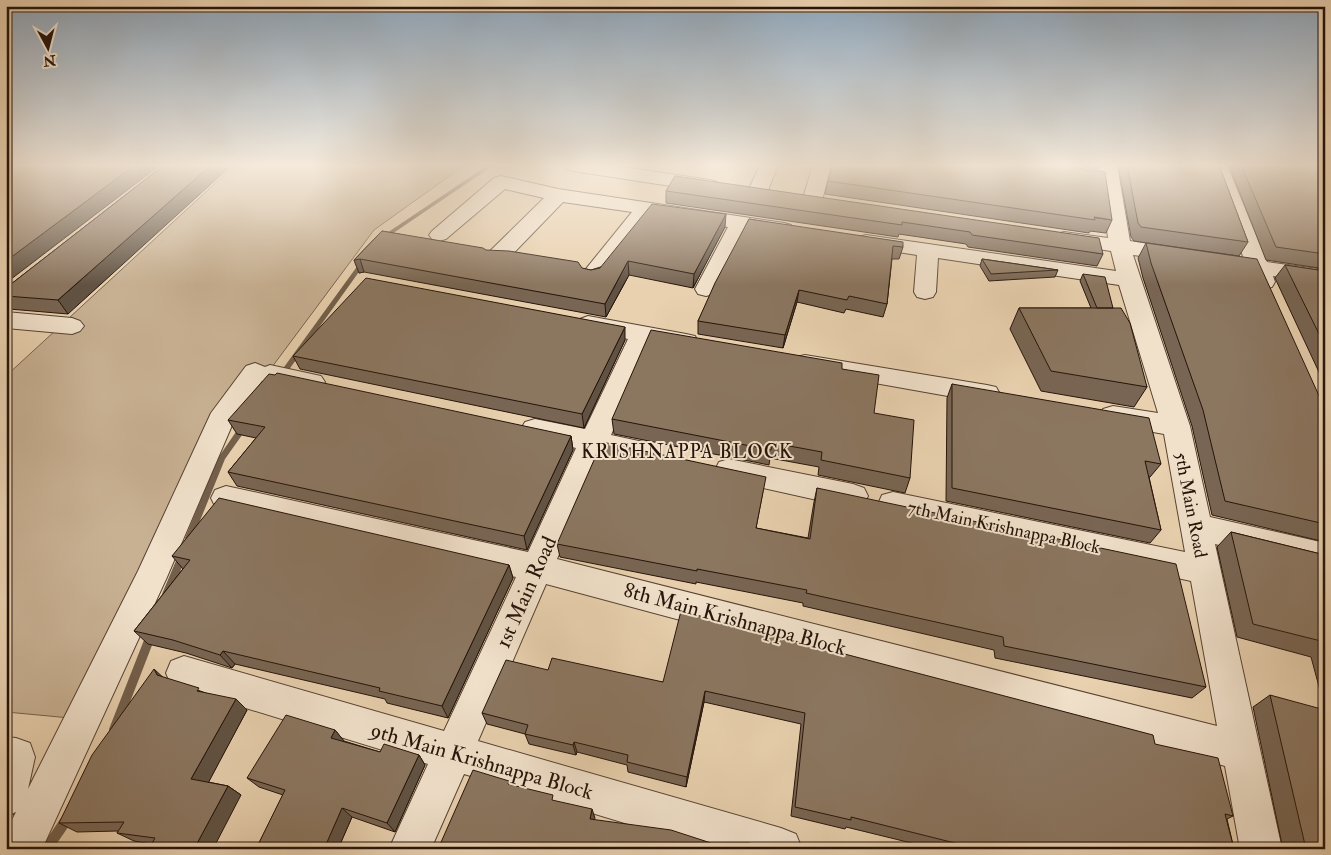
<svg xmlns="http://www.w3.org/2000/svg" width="1331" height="855" font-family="'IM FELL Double Pica',serif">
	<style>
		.green { fill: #c8b193; stroke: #77624e }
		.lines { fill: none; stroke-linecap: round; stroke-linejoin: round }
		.stream { fill: #735f4b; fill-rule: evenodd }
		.minor-casing { stroke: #574333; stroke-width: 2 }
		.minor { fill: #f1e1cb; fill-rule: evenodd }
		.wall { fill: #786553; stroke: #26140a }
		.shaded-wall { fill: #615343; stroke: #26140a }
		.building { fill: #8b7660; stroke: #26140a }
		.labels { text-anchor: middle; stroke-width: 4; stroke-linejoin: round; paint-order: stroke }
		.street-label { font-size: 18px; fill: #26140a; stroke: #f1e1cb }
		.neighbourhood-label { font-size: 19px; letter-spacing: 1px; fill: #26140a; stroke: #f1e1cb }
		.near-street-label { font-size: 21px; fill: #26140a; stroke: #f1e1cb }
	</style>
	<rect width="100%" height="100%" fill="#e9d1af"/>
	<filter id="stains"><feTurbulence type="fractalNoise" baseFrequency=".004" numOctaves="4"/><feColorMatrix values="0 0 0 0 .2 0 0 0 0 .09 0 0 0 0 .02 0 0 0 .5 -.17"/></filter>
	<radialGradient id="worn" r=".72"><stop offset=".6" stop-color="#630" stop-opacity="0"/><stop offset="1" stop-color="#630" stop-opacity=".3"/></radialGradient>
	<path class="green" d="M235,165H465L374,230L208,453L81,719L6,712V376Z"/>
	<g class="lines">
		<path class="stream" d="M488,165H494L383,240L381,241L378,239Z
			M363,260L366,262L283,378H279L277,376L279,374L361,261Z
			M243,425L247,428L225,459L193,538L192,541L189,542L186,541L185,538L218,458L240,426Z
			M182,552L185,553L186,556L172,594L170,597L167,598L164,597L162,594L178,556L179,553Z
			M151,631L154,632L156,635L118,733L114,734L110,733L109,729L146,635L148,632Z
			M69,810L73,812L75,816L73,820L53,849H40L65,812Z"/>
		<g class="minor-casing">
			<path id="minor" d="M564,165H610L710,180L717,182L720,186L717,190L710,192L573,171L566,169Z
				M760,165H778L767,193L764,197L757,199L750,197L747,193Z
				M813,165H831L822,201L819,205L812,207L805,205L802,201Z
				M1099,165H1117L1130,241L1180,249L1188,250L1191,255L1188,260L1180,261L1133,255L1190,426L1210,517L1325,543V571L1215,544L1282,849H1240L1225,766L546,584L478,741L781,828L796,834L802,849H710L464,774L431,849H389L428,764L171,685L166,673L171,661L184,656L444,731L516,577L226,510L215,506L211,498L215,490L226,486L528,552L576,448L525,436L521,429L525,422L535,419L585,429L628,339L580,329L576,324L580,319L588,316L686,334L695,336L698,342L695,348L686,350L650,343L611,435L648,443L652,451L648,459L638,462L602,454L557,559L1217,726L1191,581L893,516L882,513L878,504L882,495L893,492L1185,552L1164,434L1103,423L1099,416L1103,409L1113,406L1158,413L1119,285L938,258L936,292L933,297L925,299L917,297L914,292L917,255L866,247L859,245L855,241L859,237L866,235L1116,271L1111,251L1064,244L1057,242L1054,238L1057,234L1064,232L1108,238Z
				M1209,165H1227L1267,262L1325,270V284L1273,276L1275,282L1272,287L1264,289L1256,287L1249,273L1217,268L1214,263L1217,258L1225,256L1244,259Z
				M501,176L558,189L784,223L791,225L794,229L791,233L784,235L747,230L717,289L714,294L706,296L698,294L695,289L728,227L651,215L600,280L592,282L584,280L581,275L632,212L563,202L505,262L497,263L489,262L486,257L489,252L544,198L505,189L446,239L439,241L432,239L429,235L432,231L494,178Z
				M6,312L72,318L80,321L84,326L80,331L72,334L6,328Z
				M805,355L987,385L996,387L1000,394L996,401L987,403L796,369L792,363L796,357Z
				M255,363L265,367L270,365L321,376L325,382L321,388L312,391L262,381L236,416L167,577L42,849H6V832L16,812L6,816V737L16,738L30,743L35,757L28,789L138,571L211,413L246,366Z
				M729,459L853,484L864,488L868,496L864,504L853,508L719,478L715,470L719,462Z"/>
		</g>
		<use href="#minor" class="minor"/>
	</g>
	<path class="wall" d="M164,165L68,314L9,309L6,306V288Z
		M1071,165H1099L1098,169Z
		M1118,165H1219L1248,242L1239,256L1134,241L1131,237Z
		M1229,165H1325V269L1266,260Z
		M675,176L1103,254L1097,266L968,247L966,244L899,234L898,237L666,203V191Z
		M828,181L1112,220L1106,233L1090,231L1089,233L825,194Z
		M749,219L903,247L899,259H892L887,304L883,317L846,309L844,313L797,302L783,348L698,334V321Z
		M725,227L693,288L629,275L606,317L364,272L359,273L354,260L382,231L591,270Z
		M1146,243L1325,409V542L1212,515L1192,426L1143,278L1138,258Z
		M982,259L1058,270L1055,277L989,281L980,266Z
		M1285,265L1325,271V385L1275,278Z
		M1083,274L1113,308L1147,387L1134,407L1041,391L1010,329L1019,308H1091L1080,281Z
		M625,340L584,428L300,369L293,356Z
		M842,369L874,413L910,478L905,493L818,475L819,467L770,458L769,465L614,434L612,419Z
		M952,384L1161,464L1150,477H1149L1161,530L1150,543L946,501L947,398Z
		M228,420L571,436L573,450L527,550L237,486L228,472L256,438L237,434Z
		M817,488L1206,687L1192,698L995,658L994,650L803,606V603L696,582V584L560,557L557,544L763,491L756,528L808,538L814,502Z
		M1231,532L1325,555V709L1311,657L1237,637L1217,547Z
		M172,556L509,565L513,578L448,718L387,703L385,699L235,664L232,668L186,653L148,644L134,631L183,569Z
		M548,670L663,682L1155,744L1233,816L1227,819L1234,849H936L846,827L845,829L791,816L801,724L704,702L686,787L628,772L627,765L577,752L576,755L529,744L525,734L487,724L482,713Z
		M162,677L203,692L247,710L208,782L228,786L241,795L151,844L134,841L117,833L118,831L77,832L59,823Z
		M1270,695L1325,849H1283L1253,707Z
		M335,730L344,741L380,752L419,755L425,765L395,832L352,817L338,849H256L283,795L259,787L247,778Z"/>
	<path class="shaded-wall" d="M135,165H160L6,283V261Z
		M211,165H232L68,314L58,300Z
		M726,214L725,227L693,288L694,274Z
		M360,259L364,272L359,273L354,260Z
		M628,261L629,275L606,317L605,304Z
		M799,290L797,302L783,348L785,335Z
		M625,327V340L584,428L582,414Z
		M571,436L573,450L527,550L524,536Z
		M509,565L513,578L448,718L442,706Z
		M223,651L235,664L232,668L220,655Z
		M154,669L167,681L157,675Z
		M705,691L704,702L686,787L687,777Z
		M236,699L247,710L205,789L191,779Z
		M335,730L344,741L340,748L331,738Z
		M574,742L577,752L576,755L573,745Z
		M419,755L425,765L395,832L387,823Z
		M228,786L241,795L213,849H194Z
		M342,808L352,817L338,849H324Z
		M592,809L595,818L592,828L590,819Z"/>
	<path class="building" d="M6,165H135L6,261Z
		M164,165H211L58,300L6,296V288Z
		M832,165H1058L1105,172L1112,220L1094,217L1095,220L828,181Z
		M1127,165H1219L1248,242L1141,227L1138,223Z
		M1241,165H1325V254L1276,247Z
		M675,176L1099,238L1103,254L972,235L970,232L902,222V225L666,191Z
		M652,204L726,214L694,274L628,261L605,304L360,259L354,260L382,231L483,248L486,250L509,251L578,262L582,268L591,270L600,268Z
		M749,219L903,242V247L893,246L887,304L849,296L847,300L799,290L785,335L698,321L715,283Z
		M1146,243L1257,259L1325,409V524L1225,501L1203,410L1151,263Z
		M982,259L1058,270L991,274Z
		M1285,265L1325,271V346Z
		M1083,274L1105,277L1113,308H1097Z
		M366,278L625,327L582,414L293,356Z
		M1019,308H1121L1130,323L1147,387L1051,371Z
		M651,330L842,363V369L879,375L874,413L914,420L910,478L821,460L822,452L773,443L771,450L612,419Z
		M277,373L571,436L524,536L228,472L265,427L228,420L269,374L275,375Z
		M952,384L1149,418L1161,464L1145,461L1161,530L952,488Z
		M602,442L766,477L756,528L810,539L817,488L1176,564L1206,687L1004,646L1003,637L806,593L807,590L697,569V571L557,544Z
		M219,498L509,565L442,706L379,691L380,688L223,651L220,655L173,640L134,631L190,560L172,556Z
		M1231,532L1325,555V642L1253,624Z
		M681,611L1153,735L1155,744L1218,758L1233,816L1225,814L1234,849H959V844L851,817V820L795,807L805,713L705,691L687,777L627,762L628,755L574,742L573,745L525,734L528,725L482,713L506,660L548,670L552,658L663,682Z
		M154,669L157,675L199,688L197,691L236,699L191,779L228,786L194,849H149L155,838L117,833L124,822L59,823L92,755Z
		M1270,695L1325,710V849H1306Z
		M286,715L335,730L331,738L380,752L384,744L419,755L387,823L342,808L324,849H256L285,790L247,778Z
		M473,770L509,781L508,784L553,795L552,800L592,809L590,819L671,830L711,843H749L772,849H438Z"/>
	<linearGradient id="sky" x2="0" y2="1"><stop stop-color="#8ea6bb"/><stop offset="0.58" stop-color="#f5eadb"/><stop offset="1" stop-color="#f5eadb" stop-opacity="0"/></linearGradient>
	<rect width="1331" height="285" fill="url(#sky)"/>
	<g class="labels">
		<g class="street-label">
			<text transform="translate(1191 505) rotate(79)" y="6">5th Main Road</text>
			<text transform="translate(1004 527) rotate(12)" y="6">7th Main Krishnappa Block</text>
		</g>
		<g class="neighbourhood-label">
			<text x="687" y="458">KRISHNAPPA BLOCK</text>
		</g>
		<g class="near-street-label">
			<text transform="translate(526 592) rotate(-66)" y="7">1st Main Road</text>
			<text transform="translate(735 619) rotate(15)" y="7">8th Main Krishnappa Block</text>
			<text transform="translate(482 761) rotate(16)" y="7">9th Main Krishnappa Block</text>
		</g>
	</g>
	<rect width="1331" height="855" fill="none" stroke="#e9d1af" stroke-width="25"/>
	<rect x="8" y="8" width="1316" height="840" fill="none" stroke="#26140a" stroke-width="2.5"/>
	<rect x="12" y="12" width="1306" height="830" fill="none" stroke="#26140a"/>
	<g transform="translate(48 48) rotate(173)" stroke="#f1e1cb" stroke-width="4" paint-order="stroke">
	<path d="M0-4L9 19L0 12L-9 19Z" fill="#26140a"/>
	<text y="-8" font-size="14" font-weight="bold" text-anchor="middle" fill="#26140a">N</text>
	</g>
	<rect width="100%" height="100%" filter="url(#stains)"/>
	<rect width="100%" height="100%" fill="url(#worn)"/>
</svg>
